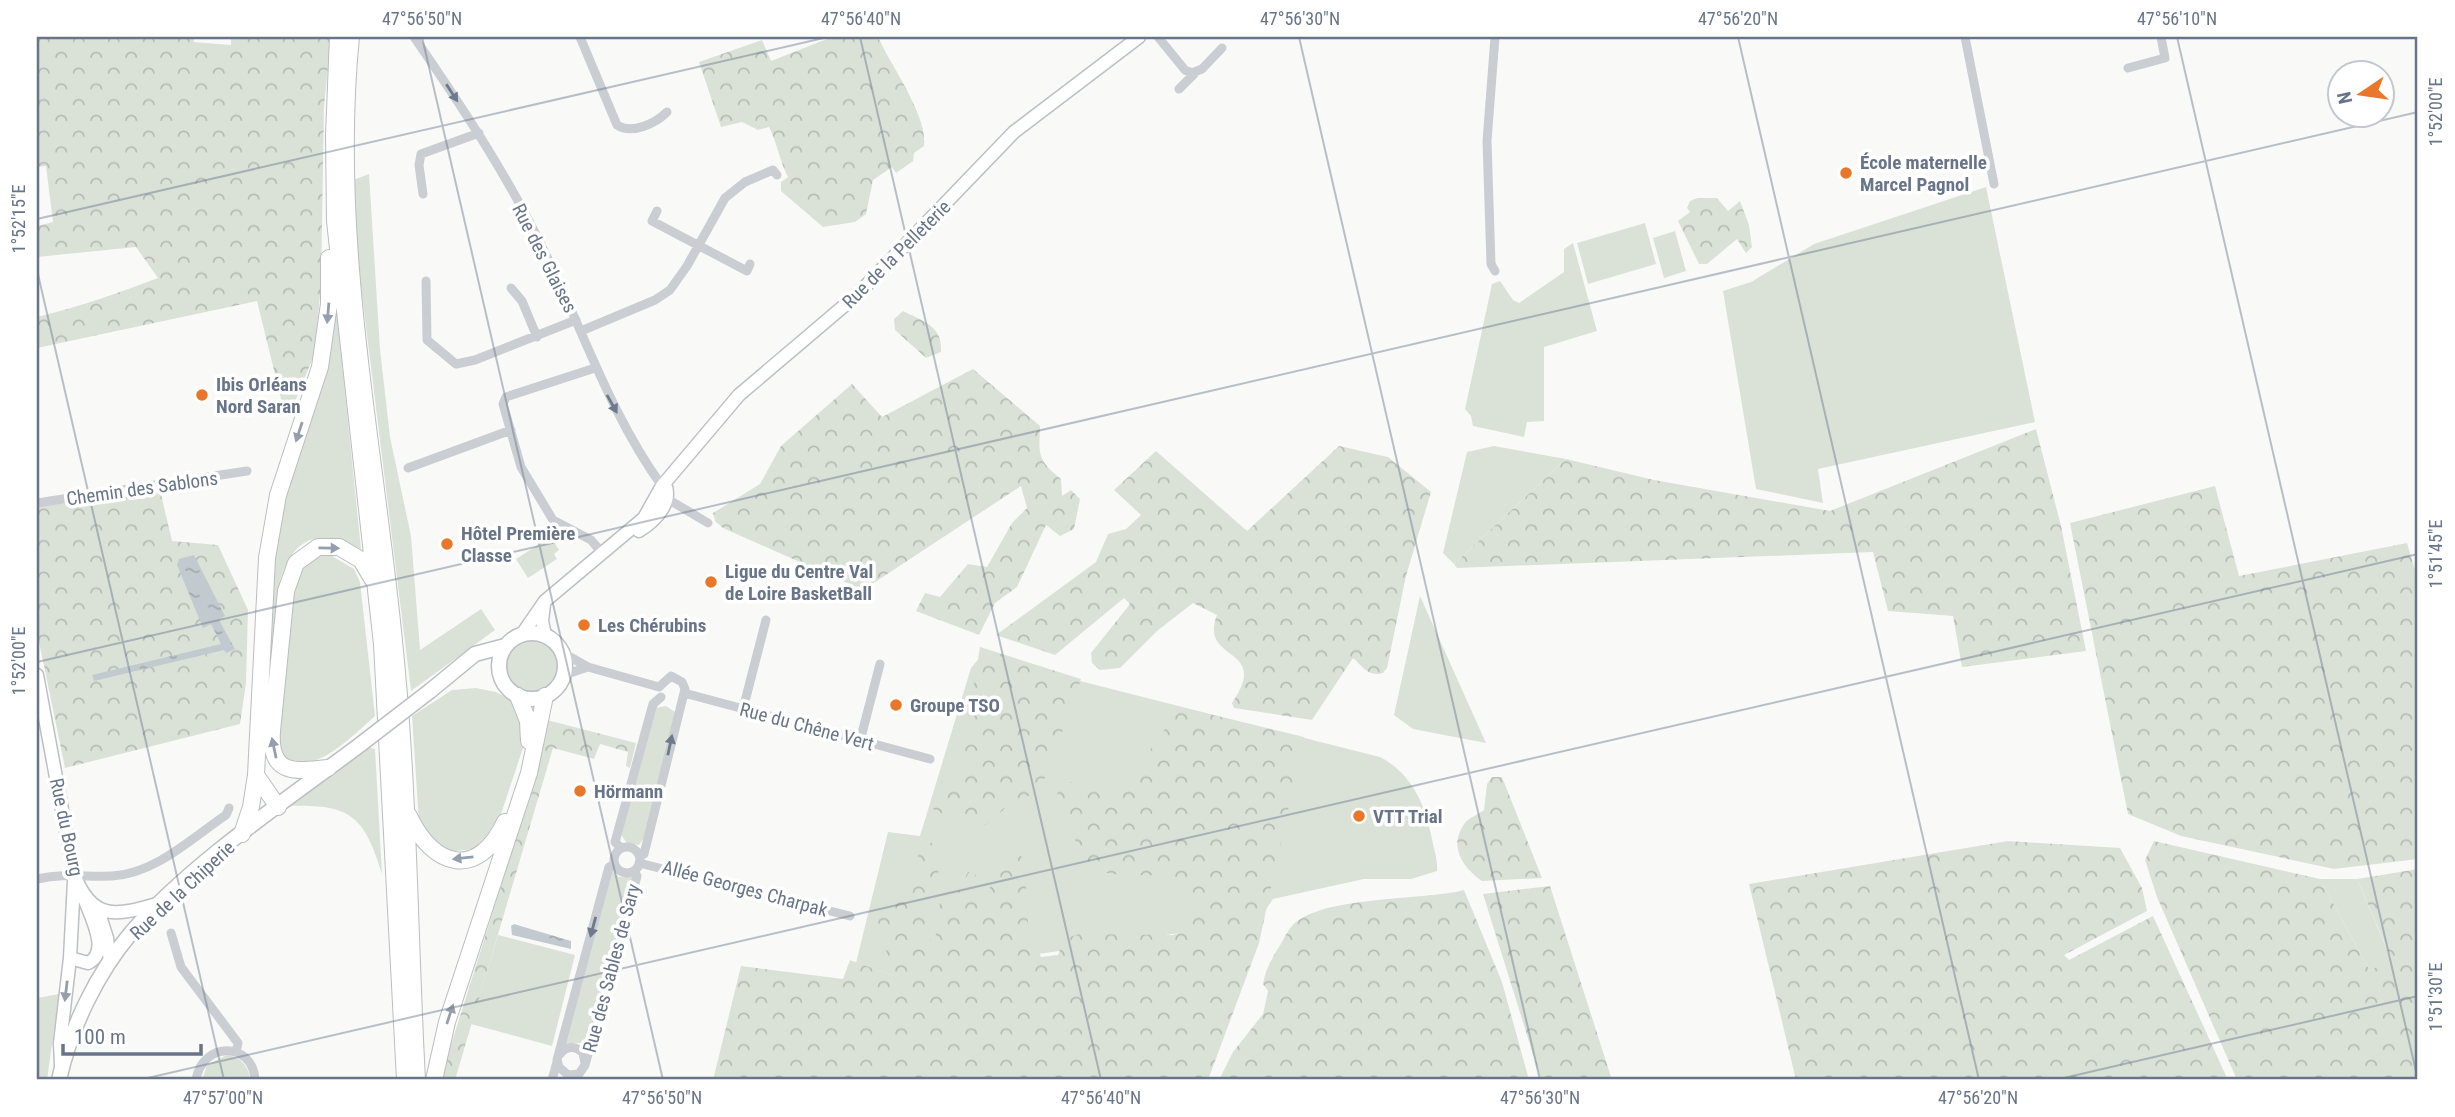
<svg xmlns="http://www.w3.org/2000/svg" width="2455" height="1117" font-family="'Roboto Condensed',sans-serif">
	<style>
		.grass { fill: #dae2d8 }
		.forest { fill: url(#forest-crowns) }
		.water { fill: url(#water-ripples) }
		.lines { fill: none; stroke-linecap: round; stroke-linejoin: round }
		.secondary-casing { stroke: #bcc0c5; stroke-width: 15 }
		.primary-casing { stroke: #bbbec3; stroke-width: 17 }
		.highway-casing { stroke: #babdc1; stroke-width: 18 }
		.street { stroke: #cacdd1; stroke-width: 9 }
		.secondary { stroke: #fff; stroke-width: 12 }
		.primary { stroke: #fff; stroke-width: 14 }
		.highway { stroke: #fff; stroke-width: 16 }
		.primary-bridge-casing { stroke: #bbbec3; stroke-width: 17; stroke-linecap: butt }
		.primary-bridge { stroke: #fff; stroke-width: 14 }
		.oneway { fill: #6d798d }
		.oneway2 { fill: #959eac }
		.ticks { fill: none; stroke: #687589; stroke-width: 2; stroke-opacity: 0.45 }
		.poi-dot { fill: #e8772a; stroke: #fff; stroke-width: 2.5 }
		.labels { text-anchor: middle; stroke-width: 7; stroke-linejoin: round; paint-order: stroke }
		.poi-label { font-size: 19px; font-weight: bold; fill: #687589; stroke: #fff; text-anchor: start }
		.street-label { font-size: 19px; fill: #687589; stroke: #fff }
		.neatline { fill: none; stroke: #687589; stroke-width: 2.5 }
		.ticks-label { font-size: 18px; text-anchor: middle; fill: #687589 }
	</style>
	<defs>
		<pattern id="forest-crowns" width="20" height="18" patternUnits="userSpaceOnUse" patternTransform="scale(1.75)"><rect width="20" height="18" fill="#dae2d8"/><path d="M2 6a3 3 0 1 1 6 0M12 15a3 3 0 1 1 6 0" fill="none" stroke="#b5bcb5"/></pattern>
		<pattern id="water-ripples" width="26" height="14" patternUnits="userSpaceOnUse" patternTransform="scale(1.75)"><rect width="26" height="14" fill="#c2cad0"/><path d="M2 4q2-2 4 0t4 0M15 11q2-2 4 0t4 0" fill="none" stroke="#a1a9af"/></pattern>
	</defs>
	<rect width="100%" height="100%" fill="#f9faf8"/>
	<path class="grass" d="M369,174L380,349L390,437L411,536L420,650L481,609L495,630L411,691L358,262L353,180Z
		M1986,187L2035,422L1818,469L1823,503L1756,489L1723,291L1751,282L1814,244Z
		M1645,223L1656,264L1588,284L1577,243Z
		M1675,231L1686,271L1664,278L1653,238Z
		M1573,243L1597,331L1544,347V421L1527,422L1524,437L1473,426L1471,416L1465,409L1492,284L1500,281L1513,300L1519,303L1564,272V249Z
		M336,304L361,549C318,530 296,534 280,580L261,761L277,520Z
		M1494,446L1566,459L1454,564L1443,553L1467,452Z
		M553,540L559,550L554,554L557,559L528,578L516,559L544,541L547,544Z
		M327,553L354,569L360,582L375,716C351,737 306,786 277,751L295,582C302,564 308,558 327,553Z
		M1420,596L1486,743L1413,729L1394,715Z
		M505 666a27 27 0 1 1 54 0a27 27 0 1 1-54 0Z
		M981,656L1380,757C1414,775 1426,807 1433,844C1435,853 1438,862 1437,871L1411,879H1364L1273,899L1263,914L1252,922L894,976L856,963L888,832L920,836L971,668Z
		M476,688L496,692L511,700L521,715L524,745L495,832L475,849L444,852L419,823L412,716L452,690Z
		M666,706L675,712L644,838L639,845L627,843L621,835L655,708Z
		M367,747L375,749L382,874C364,815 350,804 288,806Z
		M611,869L619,877L634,876L586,1048L581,1043L564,1044Z
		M2320,879H2357L2391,959L2370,971Z
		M498,935L575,955L552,1046L471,1024Z
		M59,994L47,1080H37V998Z
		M227,1055C243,1058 247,1066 251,1080H202L207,1065Z"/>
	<path class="forest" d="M37,37H194V42L231,45V37H331L324,107L321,283L315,353L293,406L284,411L257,301L37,348V317C79,307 118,293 158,278L136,247L37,257V226L53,222L46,166L37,167Z
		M832,37H878C891,66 928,116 924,146L914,153L913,161L896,173L892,167L873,180L866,214L855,222L823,227L781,191V182L788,177C779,160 778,145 769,127L758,130L742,122L721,127L699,62L762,40L771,61Z
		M1698,198H1717L1728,211L1740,201L1749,225L1752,247L1746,253L1737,239L1707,264H1699L1678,221L1690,212L1687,208L1690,201Z
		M903,311C923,321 943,326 941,352L926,358L895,330L894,319Z
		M973,369L1040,426C1039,455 1037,460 1061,479L1062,496L1071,490L1080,499L1074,529L1060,536L1046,525L1017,587L995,603L979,635L916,611L925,593L940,597L968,564L987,567L1012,523L1027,508L1021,486L863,590L723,528L715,521L713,513L760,484L781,446L852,384L882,417Z
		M2036,429L2061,526L2086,651L1962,667L1953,616L1888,611L1873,552L1457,568L1454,564L1566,459L1654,480L1830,511Z
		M1339,446L1388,457L1431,492L1406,576L1387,668L1383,673C1368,677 1363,667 1353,658L1312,720L1234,708L1232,703C1272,645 1198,663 1217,615L1193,603L1157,631L1120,668L1100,670L1092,663L1091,653L1130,604L1124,598L1055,655L996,635L1096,562L1108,534L1126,529L1141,515L1114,490L1156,451L1247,531Z
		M2215,486L2239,576L2407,543L2418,580V859L2334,869L2181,836L2128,814L2070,523Z
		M160,490L172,541L218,545L248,610L246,683L240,724L65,768L37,632V507Z
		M980,647L1081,679L1047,775L1032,795L1011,802L992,821L976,830L933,809L944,775L964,783V745Z
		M1180,707L1304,737L1259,943L1208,1080H713L741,966L843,979L850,960L894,976C880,922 858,910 917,873L918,853L923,840L932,843C948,875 933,874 927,900C924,917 928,934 934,949L941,894L956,896L968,872L976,875V899L988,908L992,866L1008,858L1021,856L1025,864L1028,924L1041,957L1058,955L1064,939L1079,934L1173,935L1187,929C1220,850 1128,888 1092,868C1078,860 1076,839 1070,825L1055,821L1050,808L1062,784L1066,781L1117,792L1123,789Z
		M547,720L636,743L630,768L626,766L628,752L600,744L594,759L553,748L455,1080H440L523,816Z
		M1492,777H1502L1542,878L1482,881C1462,867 1448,846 1465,823C1468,818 1479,814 1484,810L1487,784Z
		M2008,841L2120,848L2142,888L2147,911L2064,955L2069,960L2153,916L2228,1080H1796L1749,884Z
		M2154,841L2320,879L2370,971L2391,958L2357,879L2418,869V1080H2237L2157,897L2145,860Z
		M1550,886L1612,1080H1541L1483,894Z
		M1464,890L1502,982L1529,1080H1219L1233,1052L1263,1014L1268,991L1263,984C1265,971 1270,962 1277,950C1282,943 1286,933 1291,927C1318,895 1422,901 1464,890Z"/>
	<path class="water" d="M194,555L225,616L219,620L235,649L226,653L224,650L94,681L92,675L221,644L211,624L203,628L177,565L179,559Z
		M514,924L571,941V949L512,935L511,926Z"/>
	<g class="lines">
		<g class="secondary-casing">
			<path id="secondary" d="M639,531C655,521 673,503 665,484
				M544,604L542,621L545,635
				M523,633L545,601L644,518L662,486L739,395L858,294L1014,132L1139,37
				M37,675L74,874C92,922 117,916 160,903
				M98,910L107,938L110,962
				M70,958L88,963C111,952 90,916 84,898
				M61,1065L60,1043L70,958L74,881"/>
		</g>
		<g class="primary-casing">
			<path id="primary" d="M499 666a33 33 0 1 1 66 0a33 33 0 1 1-66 0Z
				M430,691L475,654L505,646
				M59,1080C70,1029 97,973 131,933C190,864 288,799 361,744"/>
		</g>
		<g class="highway-casing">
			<path id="highway" d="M338,37L334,135L335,221L382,644L405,1080
				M351,37C331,234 373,435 393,631C409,780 409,931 417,1080
				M518,696L528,721L529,741
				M328,768C294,772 269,775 272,731L286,591L296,563L318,547H339L361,560L373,580
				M256,775L278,807
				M409,816C433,868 478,880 505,822
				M242,834L251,807L256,775L267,558L278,495L320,367L329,304V258
				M434,1080L447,1022L529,773L545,696"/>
		</g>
		<path class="street" d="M414,37C463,108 511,181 548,259C585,336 612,417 662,486
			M580,37L617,125C632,135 656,123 667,112
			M1158,37L1185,70L1192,73L1202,69L1222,48
			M1965,37L1994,184
			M2128,68L2165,58L2161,37
			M1179,89L1195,73
			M423,194L419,165L421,154L479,133
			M657,211L652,221L747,271L750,264
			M1495,271L1491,264L1487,141L1495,37
			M426,281L427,340L456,364L475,360L576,320
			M511,288L522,301L537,337
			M581,331L655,300L670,290L687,266L725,198L745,182L773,170L777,175
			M595,368L506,397L503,404L521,467L553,520L591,540L603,554
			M408,468L511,430
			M666,498L708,523
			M37,503L247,471
			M563,653L588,667L659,687
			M564,675L588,667
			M684,693L930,759
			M743,709L766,620
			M860,741L880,664
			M614 860a13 13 0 1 1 26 0a13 13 0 1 1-26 0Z
			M621,848L615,842L653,704L661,697
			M638,853L644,854L685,689L682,682L671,676L659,687
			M639,863L850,916
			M614,864L609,867L557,1060L559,1067L568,1075L579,1074L585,1065L637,876L634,871
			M37,879C66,873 84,877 112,876C155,874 193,837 226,815L229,808
			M171,933L181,967L238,1043L236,1052
			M560,1054C566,1046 575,1045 583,1053L585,1063
			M196,1080C202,1041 253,1041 255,1080
			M552,1080L557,1062"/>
		<use href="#secondary" class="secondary"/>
		<use href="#primary" class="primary"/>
		<use href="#highway" class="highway"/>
		<g class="primary-bridge-casing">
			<path id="primary-bridge" d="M361,744L430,691"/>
		</g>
		<use href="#primary-bridge" class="primary-bridge"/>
	</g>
	<defs><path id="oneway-solid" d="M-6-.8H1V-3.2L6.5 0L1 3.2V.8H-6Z" transform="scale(1.75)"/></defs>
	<g class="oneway">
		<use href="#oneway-solid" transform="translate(452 93) rotate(57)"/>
		<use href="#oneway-solid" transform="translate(612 404) rotate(61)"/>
		<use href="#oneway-solid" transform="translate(670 745) rotate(-78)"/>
		<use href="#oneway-solid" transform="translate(593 927) rotate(105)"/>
	</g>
	<g class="oneway2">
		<use href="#oneway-solid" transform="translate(328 313) rotate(95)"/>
		<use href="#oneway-solid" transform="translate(299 432) rotate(108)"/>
		<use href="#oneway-solid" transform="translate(329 548) rotate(1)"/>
		<use href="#oneway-solid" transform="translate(274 748) rotate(-102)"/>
		<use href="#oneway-solid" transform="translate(463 858) rotate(174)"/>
		<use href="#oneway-solid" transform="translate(66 991) rotate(97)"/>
		<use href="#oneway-solid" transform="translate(450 1014) rotate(-72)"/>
	</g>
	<path class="ticks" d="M422,37L663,1080M860,37L1101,1080M1299,37L1540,1080M1738,37L1979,1080M2177,37L2418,1080M37,219L828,37M37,270L224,1080M37,662L2418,112M139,1080L2418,554M2055,1080L2418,996"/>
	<g class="poi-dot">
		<circle cx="1846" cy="173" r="7"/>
		<circle cx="202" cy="395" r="7"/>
		<circle cx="447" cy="544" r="7"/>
		<circle cx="711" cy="582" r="7"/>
		<circle cx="584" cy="625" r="7"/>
		<circle cx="896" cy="705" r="7"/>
		<circle cx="580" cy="791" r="7"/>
		<circle cx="1359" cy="816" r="7"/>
	</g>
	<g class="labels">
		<g class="poi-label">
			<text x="1860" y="169">École maternelle<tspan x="1860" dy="22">Marcel Pagnol</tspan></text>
			<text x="216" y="391">Ibis Orléans<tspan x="216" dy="22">Nord Saran</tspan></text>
			<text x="461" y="540">Hôtel Première<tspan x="461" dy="22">Classe</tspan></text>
			<text x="725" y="578">Ligue du Centre Val<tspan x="725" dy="22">de Loire BasketBall</tspan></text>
			<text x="598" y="632">Les Chérubins</text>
			<text x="910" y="712">Groupe TSO</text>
			<text x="594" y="798">Hörmann</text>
			<text x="1373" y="823">VTT Trial</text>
		</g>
		<g class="street-label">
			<text transform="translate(896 254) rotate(-45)" y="7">Rue de la Pelleterie</text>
			<text transform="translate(545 258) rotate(63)" y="7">Rue des Glaises</text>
			<text transform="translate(142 488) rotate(-8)" y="7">Chemin des Sablons</text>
			<text transform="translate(807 726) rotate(15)" y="7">Rue du Chêne Vert</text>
			<text transform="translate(67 827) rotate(78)" y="7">Rue du Bourg</text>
			<text transform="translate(745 888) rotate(15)" y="7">Allée Georges Charpak</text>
			<text transform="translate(182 890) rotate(-43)" y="7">Rue de la Chiperie</text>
			<text transform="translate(611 968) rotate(-75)" y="7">Rue des Sables de Sary</text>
		</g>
	</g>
	<rect width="2455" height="1117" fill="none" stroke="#ffffff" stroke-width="77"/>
	<g transform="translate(2361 94) rotate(257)"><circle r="33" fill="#ffffff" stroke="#c3c8d0" stroke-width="2"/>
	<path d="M0-5L12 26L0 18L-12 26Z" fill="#e8772a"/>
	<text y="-10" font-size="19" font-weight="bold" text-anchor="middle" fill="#687589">N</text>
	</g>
	<path d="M63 1044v10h138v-10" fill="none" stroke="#687589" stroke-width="3.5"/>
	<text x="74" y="1044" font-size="21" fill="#687589" stroke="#ffffff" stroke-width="5" paint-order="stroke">100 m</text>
	<rect x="38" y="38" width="2378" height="1040" class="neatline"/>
	<g class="ticks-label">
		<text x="422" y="25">47°56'50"N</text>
		<text x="861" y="25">47°56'40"N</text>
		<text x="1300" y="25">47°56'30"N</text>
		<text x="1738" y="25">47°56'20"N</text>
		<text x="2177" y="25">47°56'10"N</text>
		<text transform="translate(2436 112) rotate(-90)" y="6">1°52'00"E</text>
		<text transform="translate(19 219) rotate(-90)" y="6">1°52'15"E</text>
		<text transform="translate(2436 554) rotate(-90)" y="6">1°51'45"E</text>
		<text transform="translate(19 661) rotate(-90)" y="6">1°52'00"E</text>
		<text transform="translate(2436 997) rotate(-90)" y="6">1°51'30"E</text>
		<text x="223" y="1104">47°57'00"N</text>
		<text x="662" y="1104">47°56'50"N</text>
		<text x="1101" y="1104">47°56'40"N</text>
		<text x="1540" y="1104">47°56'30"N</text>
		<text x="1978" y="1104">47°56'20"N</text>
	</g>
</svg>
